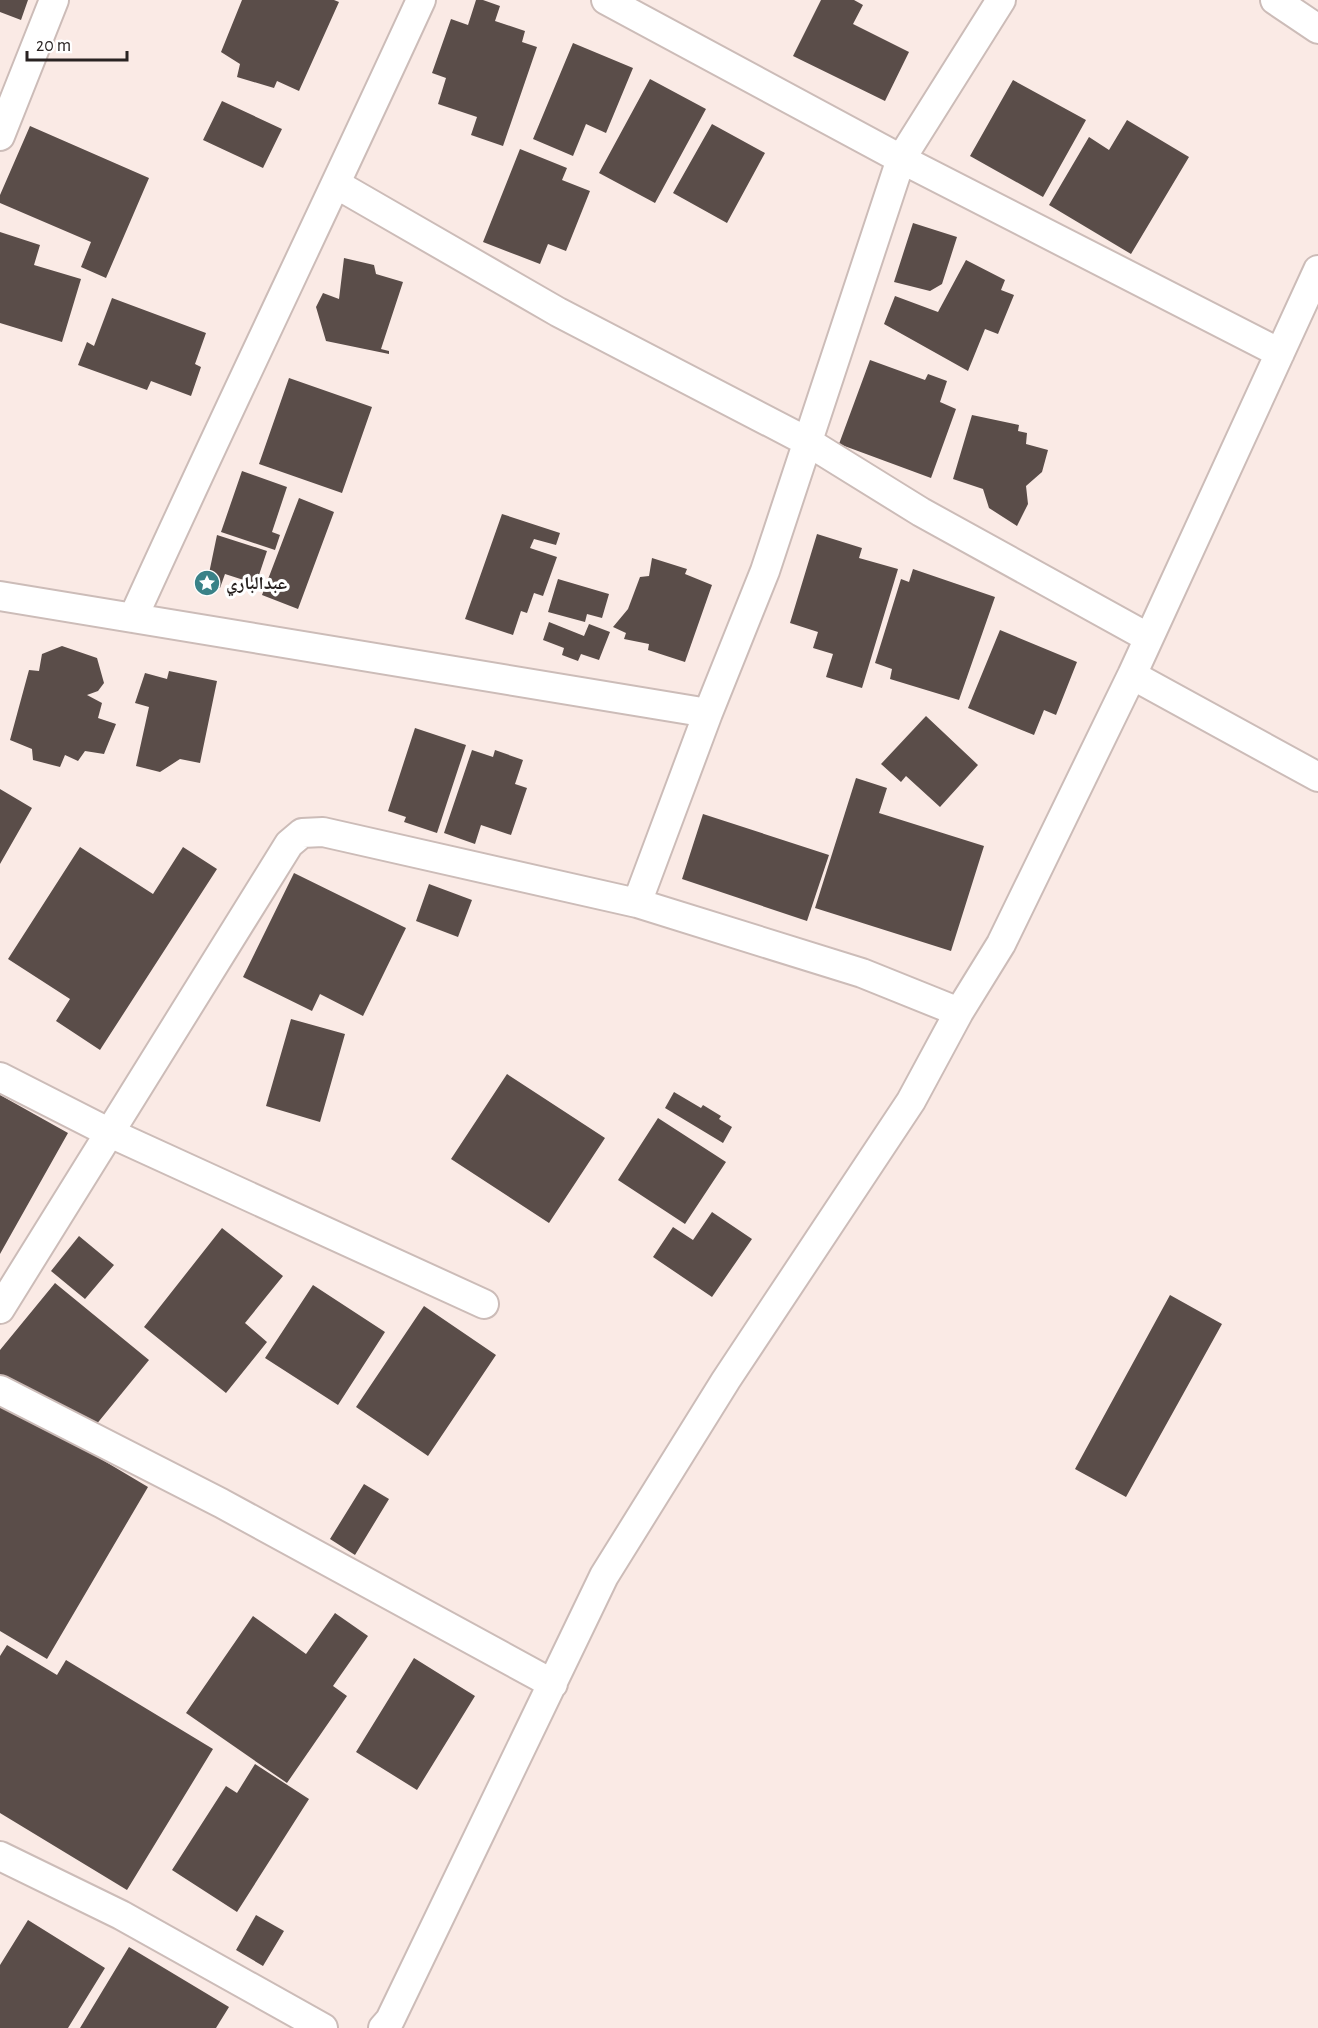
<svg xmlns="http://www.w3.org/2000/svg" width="1318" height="2028" font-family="'Alegreya Sans','Noto Naskh Arabic',sans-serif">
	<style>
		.building { fill: #5a4d49 }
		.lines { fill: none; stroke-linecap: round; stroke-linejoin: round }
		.minor-casing { stroke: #ccbcb8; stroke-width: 32 }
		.minor { stroke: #fff; stroke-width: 28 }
		.labels { text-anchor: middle; stroke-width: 6; stroke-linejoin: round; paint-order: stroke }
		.poi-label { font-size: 18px; font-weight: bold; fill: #292322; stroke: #fff; text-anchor: start }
	</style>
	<rect width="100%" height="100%" fill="#faeae5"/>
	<path class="building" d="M0,0H28L21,20L0,12Z
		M242,0H334L339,2L299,91L277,81L274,88L237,77L240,64L221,52Z
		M476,0H483L500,6L495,21L525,31L522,42L537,47L503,146L471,135L477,117L438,104L446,78L432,73L451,19L468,25Z
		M821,0H854L863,5L853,24L909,52L885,101L793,56Z
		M573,43L633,68L606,133L586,124L573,156L533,139Z
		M650,79L706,109L655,203L599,173Z
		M1013,80L1086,120L1043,197L970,156Z
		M222,101L282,129L263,168L203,140Z
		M1127,120L1189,157L1131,254L1049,205L1089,137L1109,150Z
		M712,124L765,153L727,223L673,193Z
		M30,126L149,178L106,278L81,267L91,242L0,203V195Z
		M520,149L567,168L562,180L590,191L566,251L548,244L540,264L483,242Z
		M913,223L957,237L942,284L930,291L894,282Z
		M0,232L40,245L34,265L81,279L62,342L0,323Z
		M344,258L374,265L376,274L403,282L381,349L389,351V354L326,341L316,307L323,293L339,299Z
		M966,260L1005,280L1001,290L1014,295L998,334L985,329L968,371L884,324L895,296L938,312Z
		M112,298L206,333L195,364L201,367L191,396L151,381L147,390L78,365L87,342L94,346Z
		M870,360L925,380L928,374L947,381L940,402L956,409L931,478L839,444Z
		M289,378L372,407L342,493L259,464Z
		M972,415L1019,425L1018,431L1027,433L1026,444L1048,450L1042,472L1026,486L1028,504L1017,526L989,508L983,489L953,479Z
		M242,471L287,487L272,532L280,535L275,550L221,532Z
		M299,498L334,512L298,609L262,595Z
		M502,514L560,533L556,545L534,539L530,548L557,557L543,596L534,593L527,613L521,611L513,635L465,619Z
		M817,534L862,548L859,558L898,569L862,688L826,677L833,654L813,648L818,632L790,623Z
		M217,535L267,551L256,584L225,574L220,588L207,583Z
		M652,558L687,569L685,574L712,585L685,662L648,650L649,644L624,639L626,633L613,627L628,609L640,577L649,576Z
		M913,569L995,597L959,700L890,679L892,669L875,663L901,579L909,582Z
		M558,579L609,594L602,618L587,614L585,622L548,612Z
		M549,622L584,636L589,624L610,632L599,660L581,654L578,661L562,655L564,648L543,640Z
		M1000,630L1077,662L1056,715L1044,710L1034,735L968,708Z
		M62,646L97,658L104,683L98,691L87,695L102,703L98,718L116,724L104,754L85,751L78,761L65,755L60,767L33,760L32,749L10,740L29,670L39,671L42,654Z
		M169,671L217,681L200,763L180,759L160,772L136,766L149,707L135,703L145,673L167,679Z
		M926,716L978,765L940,807L906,776L901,782L881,764Z
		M415,728L466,745L437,833L404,822L406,817L388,811Z
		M472,750L493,757L495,750L523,760L515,784L527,788L511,835L481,825L475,844L444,833Z
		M856,778L887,788L879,813L984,846L951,951L815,908Z
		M0,789L32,808L0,864Z
		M703,814L829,855L807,921L682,879Z
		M80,847L153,894L183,847L217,869L100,1050L56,1021L70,999L8,959Z
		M294,873L406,928L363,1016L320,994L312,1011L243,977Z
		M429,884L472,900L458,937L416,921Z
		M291,1019L345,1034L320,1122L266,1106Z
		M507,1074L605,1138L549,1223L451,1159Z
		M674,1092L701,1108L703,1105L721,1116L719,1119L732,1127L723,1143L665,1108Z
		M0,1095L68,1133L0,1254Z
		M658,1118L726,1162L685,1224L618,1180Z
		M712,1212L752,1239L712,1297L653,1257L673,1227L693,1240Z
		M222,1228L283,1276L245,1323L267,1342L226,1393L144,1327Z
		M79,1236L114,1265L85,1299L51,1271Z
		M55,1283L149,1360L82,1442L0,1375V1350Z
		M313,1285L385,1332L338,1405L265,1358Z
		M1170,1295L1222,1324L1126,1497L1075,1469Z
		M424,1306L496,1355L428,1456L356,1407Z
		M0,1399L148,1487L47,1659L0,1631Z
		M364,1484L389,1499L355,1555L330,1539Z
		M335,1613L368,1636L333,1686L347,1696L287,1783L186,1713L253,1616L306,1654Z
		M7,1645L57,1675L66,1660L213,1749L127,1890L0,1813V1656Z
		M414,1658L475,1696L417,1790L356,1752Z
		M255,1764L309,1799L237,1912L172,1870L226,1786L237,1793Z
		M256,1915L284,1931L263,1966L236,1950Z
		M28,1920L105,1968L68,2028H0V1965Z
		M129,1947L229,2007L216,2028H80Z"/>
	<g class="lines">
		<g class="minor-casing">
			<path id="minor" d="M606,0L901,159L1280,353
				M1275,0L1318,29
				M0,136L54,0
				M336,184L558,312L808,442L921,512L1149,638
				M0,596L708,713
				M133,618C227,411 326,207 421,0
				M1132,675L1318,777
				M637,903L708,713L765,571L901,159L1001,0
				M0,1077L110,1133L484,1304
				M0,1309L289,844L302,833L323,832L637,903L862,973L959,1012L1001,944L1132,675L1318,270
				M0,1390L221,1503L553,1684
				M0,1856L121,1915L323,2028
				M383,2028L390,2020L604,1576L726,1380L911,1101L959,1012"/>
		</g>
		<use href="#minor" class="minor"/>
	</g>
	<defs>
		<g id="sight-disc" transform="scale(1.35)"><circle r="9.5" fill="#3a8288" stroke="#fff"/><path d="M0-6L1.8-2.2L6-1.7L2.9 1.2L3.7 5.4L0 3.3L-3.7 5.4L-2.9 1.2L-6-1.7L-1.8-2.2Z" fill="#fff"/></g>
	</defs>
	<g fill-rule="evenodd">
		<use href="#sight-disc" x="207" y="583"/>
	</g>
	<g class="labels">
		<g class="poi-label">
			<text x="226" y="589">عبدالباري</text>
		</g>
	</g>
	<path d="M27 51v9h100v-9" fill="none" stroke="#292322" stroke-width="3"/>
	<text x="36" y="51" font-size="18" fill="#292322" stroke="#ffffff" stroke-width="4.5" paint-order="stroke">20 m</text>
</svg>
